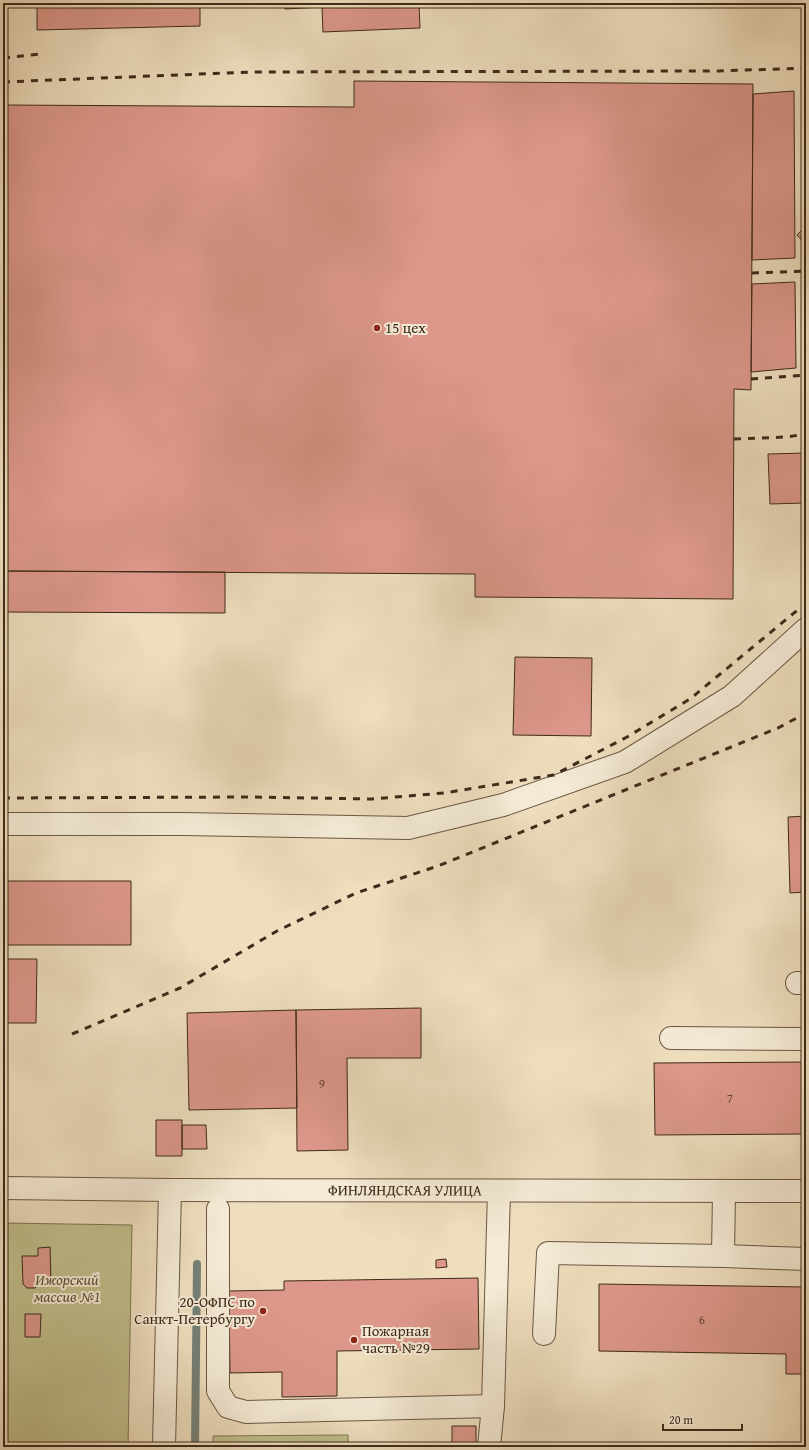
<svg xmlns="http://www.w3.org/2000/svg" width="809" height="1450" font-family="'Gentium Book Plus',serif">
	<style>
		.green { fill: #c0bf8c; stroke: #7f7454 }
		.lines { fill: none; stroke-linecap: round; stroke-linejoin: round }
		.stream { stroke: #758178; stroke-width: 8 }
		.building { fill: #dc978a; stroke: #3e2a1b }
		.minor-casing { stroke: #6a5744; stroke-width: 24 }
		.minor { stroke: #f4ead5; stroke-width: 22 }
		.rail { stroke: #3e2a1b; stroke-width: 3; stroke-dasharray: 7 7; stroke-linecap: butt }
		.poi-dot { fill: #8f2418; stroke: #f4ead5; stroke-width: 1.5 }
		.labels { text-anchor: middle; stroke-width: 4; stroke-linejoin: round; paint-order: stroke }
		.number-label { font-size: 13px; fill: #664537 }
		.poi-label { font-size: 15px; fill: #3e2a1b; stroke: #f4ead5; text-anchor: start }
		.street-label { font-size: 15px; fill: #3e2a1b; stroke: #f4ead5 }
		.park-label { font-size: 15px; font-style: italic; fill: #5e4f37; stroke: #f4ead5 }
	</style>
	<rect width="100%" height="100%" fill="#eedebe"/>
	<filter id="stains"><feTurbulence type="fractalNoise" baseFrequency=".005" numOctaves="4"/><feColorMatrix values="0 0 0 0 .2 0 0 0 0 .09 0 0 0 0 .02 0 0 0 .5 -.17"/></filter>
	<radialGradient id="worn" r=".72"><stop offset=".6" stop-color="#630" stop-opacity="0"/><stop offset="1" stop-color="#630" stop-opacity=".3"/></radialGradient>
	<path class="green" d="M3,1223L132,1225L128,1447H3Z
		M348,1435V1447H213V1436Z"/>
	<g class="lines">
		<path class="stream" d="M195,1447L197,1264"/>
	</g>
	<path class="building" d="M37,3H200V26L37,30Z
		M284,3H419L420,28L323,32L322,7L285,9Z
		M354,81L753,84L751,390L734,389L733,599L475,597V574L3,571V105L354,107Z
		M794,91L795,258L752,260L753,94Z
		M806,226V245L797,235Z
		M795,282L796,368L751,372L752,284Z
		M806,453V503L770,504L768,454Z
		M3,571L225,572V613L3,612Z
		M515,657L592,658L591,736L513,735Z
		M806,816V892L790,893L788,817Z
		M3,881H131V945H3Z
		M3,959H37L36,1023H3Z
		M421,1008V1058H347L348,1150L297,1151L296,1010Z
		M296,1010L297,1108L189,1110L187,1013Z
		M806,1062V1134L655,1135L654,1063Z
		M156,1120H182V1156H156Z
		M182,1125H206L207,1149H182Z
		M50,1247L51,1283L39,1284L35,1288H27L23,1284L22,1256H38V1248Z
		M446,1259L447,1267L436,1268V1260Z
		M478,1278L479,1349L337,1351V1396L282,1397V1372L230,1373L229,1291L284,1290V1281Z
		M599,1284L806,1287V1374H786V1354L599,1351Z
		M25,1314H41L40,1337H25Z
		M452,1426H476V1447H452Z"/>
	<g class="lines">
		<g class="minor-casing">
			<g id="minor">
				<path d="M3,824H182L408,828L503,805L625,762L732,696L806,629"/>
				<path d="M797,983H806"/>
				<path d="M671,1038L806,1039"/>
				<path id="s1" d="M3,1188L170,1190L806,1191"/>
				<path d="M218,1209V1391L228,1407L246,1412L493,1406"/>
				<path d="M723,1256L806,1259"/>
				<path d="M544,1334L548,1253L723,1256L724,1191"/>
				<path d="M164,1447L170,1190"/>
				<path d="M489,1447L493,1406L499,1191"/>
			</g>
		</g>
		<use href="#minor" class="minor"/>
		<path class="rail" d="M3,58L39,54
			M3,82L251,72L719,71L806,68
			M752,273L806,271
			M751,379L806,375
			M734,439L786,437L806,434
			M3,798L249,797L372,799L444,793L554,775L627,737L690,699L800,608L806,601
			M72,1034L180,988L277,931L356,893L438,866L778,728L806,713"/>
	</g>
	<g class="poi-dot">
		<circle cx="377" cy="328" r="4"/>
		<circle cx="263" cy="1311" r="4"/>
		<circle cx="354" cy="1340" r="4"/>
	</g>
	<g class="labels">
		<g class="number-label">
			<text x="322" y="1088">9</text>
			<text x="730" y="1103">7</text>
			<text x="702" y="1324">6</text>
		</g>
		<g class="poi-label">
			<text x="385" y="333">15 цех</text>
			<text x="255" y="1307" text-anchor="end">20-ОФПС по<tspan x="255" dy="17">Санкт-Петербургу</tspan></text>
			<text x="362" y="1336">Пожарная<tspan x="362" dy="17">часть №29</tspan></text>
		</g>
		<g class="street-label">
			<text dy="5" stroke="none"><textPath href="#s1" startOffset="402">ФИНЛЯНДСКАЯ УЛИЦА</textPath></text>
		</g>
		<g class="park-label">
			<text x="67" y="1285">Ижорский<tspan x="67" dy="17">массив №1</tspan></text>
		</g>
	</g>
	<rect width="809" height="1450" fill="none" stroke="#eedebe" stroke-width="16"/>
	<rect x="4" y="4" width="801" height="1442" fill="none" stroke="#3e2a1b" stroke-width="2"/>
	<rect x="8" y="8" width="793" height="1434" fill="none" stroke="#3e2a1b"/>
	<path d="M663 1424v6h79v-6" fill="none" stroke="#3e2a1b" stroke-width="2"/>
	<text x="669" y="1424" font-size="12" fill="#3e2a1b" stroke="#f4ead5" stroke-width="3" paint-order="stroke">20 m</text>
	<rect width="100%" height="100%" filter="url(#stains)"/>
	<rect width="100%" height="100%" fill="url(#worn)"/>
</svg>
